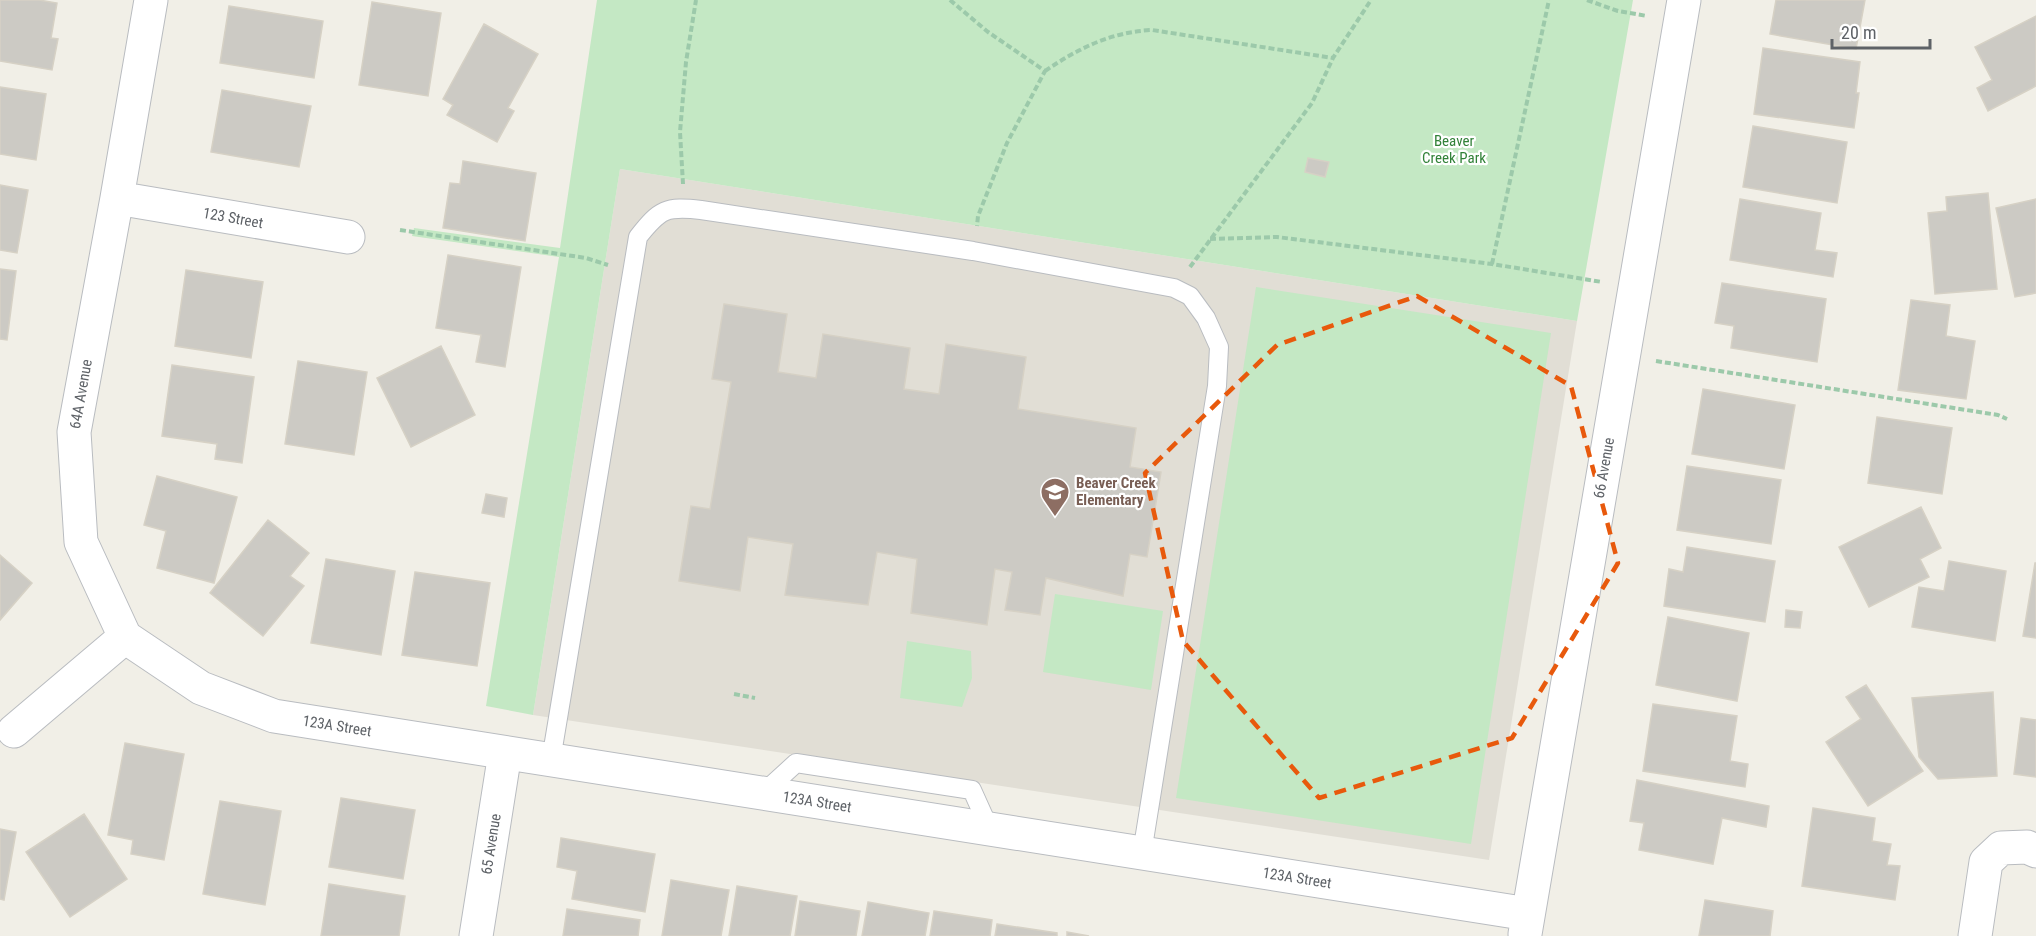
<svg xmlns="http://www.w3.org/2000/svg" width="2036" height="936" font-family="'Roboto Condensed',sans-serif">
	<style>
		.education { fill: #e1ded5 }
		.green { fill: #c4e8c4 }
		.building { fill: #cccac4; stroke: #d6d1c5; stroke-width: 1.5 }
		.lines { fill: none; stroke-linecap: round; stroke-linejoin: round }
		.lane-casing { stroke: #b9bcc0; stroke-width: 20 }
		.street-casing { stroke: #b9bcc0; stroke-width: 35 }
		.path { stroke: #9cc9aa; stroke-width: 4; stroke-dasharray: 6 3; stroke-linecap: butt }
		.lane { stroke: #fff; stroke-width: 18 }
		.street { stroke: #fff; stroke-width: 33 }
		.marked { fill: none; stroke: #e8590c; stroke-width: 4.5; stroke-dasharray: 12 8; stroke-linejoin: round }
		.labels { text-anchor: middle; stroke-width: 4.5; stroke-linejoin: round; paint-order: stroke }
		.park-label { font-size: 15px; fill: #328239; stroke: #fff }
		.street-label { font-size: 15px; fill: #5e6267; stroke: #fff }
		.education-label { font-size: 15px; font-weight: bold; fill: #785e54; stroke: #fff; text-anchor: start }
	</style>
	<rect width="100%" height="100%" fill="#f1efe7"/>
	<path class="education" d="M620,169L1577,321L1489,860L533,715Z"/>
	<path class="green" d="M597,0H1633L1577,321L620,169L533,715L486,706L559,257L412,236L414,228L560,248Z
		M1256,287L1551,333L1471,844L1176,798Z
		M1055,594L1163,611L1151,690L1043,672Z
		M907,641L971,651L972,678L962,707L900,698Z"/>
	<path class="building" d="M0,0H39L57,3L51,38L58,39L52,70L0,61Z
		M1776,0H1865L1856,49L1770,34Z
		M372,2L441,13L428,96L359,85Z
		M229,6L323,21L314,78L220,63Z
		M2036,16V86L1988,111L1977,88L1992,80L1975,47Z
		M484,24L538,54L508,108L514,111L497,142L447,115L453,105L443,99Z
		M1763,48L1860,62L1856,93H1859L1854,128L1754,114Z
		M0,87L46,94L36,160L0,154Z
		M222,90L311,106L299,167L211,152Z
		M1753,126L1847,142L1837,203L1743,187Z
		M1308,158L1329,162L1325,177L1305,172Z
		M463,161L536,173L525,241L443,228L450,183L460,184Z
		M0,185L28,190L17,253L0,250Z
		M1988,193L1997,289L1935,294L1928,213L1947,211L1946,197Z
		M1740,199L1821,213L1815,250L1837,253L1833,277L1730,260Z
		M2036,199V293L2015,297L1996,208Z
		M448,255L521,267L505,367L476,362L481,335L436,328Z
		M0,269L16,271L7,340L0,339Z
		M186,270L263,282L251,358L175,346Z
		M1722,283L1826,299L1817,362L1731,348L1734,326L1715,323Z
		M1911,300L1950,305L1946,336L1975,341L1966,399L1898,390Z
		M724,304L787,314L778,372L816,378L823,334L910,348L904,389L939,394L946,344L1026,357L1018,409L1136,428L1130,467L1161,472L1147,557L1130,554L1123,596L1046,578L1040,615L1005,610L1012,572L995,569L987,625L911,613L917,559L877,552L868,605L785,595L793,544L748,537L740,591L679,581L691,506L710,509L731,382L712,379Z
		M441,346L475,415L411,447L377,378Z
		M298,361L367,372L354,455L285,444Z
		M172,365L254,377L242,463L215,459L217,444L162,436Z
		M1703,389L1795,405L1784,469L1692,454Z
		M1877,417L1952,428L1942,494L1868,483Z
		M1687,466L1781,480L1771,544L1677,530Z
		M157,476L237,497L214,583L157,568L166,531L144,525Z
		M486,494L507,498L504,517L482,513Z
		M1921,507L1941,548L1920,559L1929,577L1869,607L1839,547Z
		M268,520L309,553L290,576L304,586L263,636L210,593Z
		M1687,547L1775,561L1765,622L1664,606L1669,569L1683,572Z
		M0,555L32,583L0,620Z
		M326,559L395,571L381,655L311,643Z
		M1949,561L2006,571L1995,641L1912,627L1919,587L1944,591Z
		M2035,563H2036V638L2023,636Z
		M415,572L490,583L477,666L402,655Z
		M1786,610L1802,612L1800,628L1785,627Z
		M1668,617L1749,633L1737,701L1656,685Z
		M1866,685L1923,771L1868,806L1826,742L1861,719L1846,697Z
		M1993,692L1997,776L1938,779L1919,757L1912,698Z
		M1653,704L1737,716L1730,761L1748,764L1745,787L1643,771Z
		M2021,718L2036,720V777L2014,774Z
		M125,743L184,754L164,860L131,854L133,840L108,835Z
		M1637,780L1769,806L1766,827L1722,818L1713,864L1639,850L1644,823L1630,821Z
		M341,798L415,810L403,879L329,867Z
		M220,801L281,811L265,905L203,894Z
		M1813,808L1875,818L1872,841L1891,844L1887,865L1900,866L1895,900L1802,886Z
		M84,814L127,879L70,917L26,852Z
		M0,829L16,832L4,900L0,899Z
		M561,838L655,854L645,912L572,899L577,871L557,867Z
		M671,880L729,890L721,936H662Z
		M329,884L405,896L399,936H321Z
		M737,886L797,896L790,936H729Z
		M1705,900L1773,911L1770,936H1699Z
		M800,901L860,911L856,936H795Z
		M868,902L929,913L925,936H862Z
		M567,909L640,920L638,936H563Z
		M934,911L992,920L990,936H930Z
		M997,924L1057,933V936H995Z
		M1067,932L1089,936H1067Z"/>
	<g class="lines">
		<g class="lane-casing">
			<path id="lane" d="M551,760L638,237C660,209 666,206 701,210L973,251L1174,288L1190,296L1206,318L1219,347L1217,386L1142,853
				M763,793L796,763L972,790L990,830"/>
		</g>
		<g class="street-casing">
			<path id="street" d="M117,198L348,237
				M125,637L201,688L274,716L1528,914
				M125,637L81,542L74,432L117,198L151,0
				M14,731L125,637
				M1525,934L1684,0
				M476,936L505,753
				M1975,936L1986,862L2001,848L2027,847L2036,851"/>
		</g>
		<path class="path" d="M950,0L988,32L1045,71L1007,143L978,216L977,226
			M1587,0L1618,11L1647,16
			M1045,71C1079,48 1111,32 1152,30L1333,58
			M683,184L680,132L686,62L696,0
			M400,230L586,258L608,265
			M1210,239L1277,237L1492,264L1602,282
			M1492,264L1549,0
			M1190,267L1312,103L1333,58L1371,0
			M1656,361L1998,415L2007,419
			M734,694L755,698"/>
		<use href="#lane" class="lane"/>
		<use href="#street" class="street"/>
	</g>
	<path class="marked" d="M1417,296L1571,386L1618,563L1512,738L1319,798L1183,641L1145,473L1277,345Z"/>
	<defs>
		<g id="school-pin" transform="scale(1.5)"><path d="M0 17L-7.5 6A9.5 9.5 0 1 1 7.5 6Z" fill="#8d6e63" stroke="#fff"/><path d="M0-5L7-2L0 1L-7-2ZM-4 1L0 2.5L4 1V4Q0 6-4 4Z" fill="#fff"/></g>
	</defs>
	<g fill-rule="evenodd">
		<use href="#school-pin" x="1055" y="492"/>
	</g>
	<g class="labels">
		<g class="park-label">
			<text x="1454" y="146">Beaver<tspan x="1454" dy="17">Creek Park</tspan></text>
		</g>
		<g class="street-label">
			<text transform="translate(233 218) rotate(10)" y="5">123 Street</text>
			<text transform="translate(81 394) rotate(-80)" y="5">64A Avenue</text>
			<text transform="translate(1604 468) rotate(-80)" y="5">66 Avenue</text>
			<text transform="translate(337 726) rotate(9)" y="5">123A Street</text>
			<text transform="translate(817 802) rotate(9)" y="5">123A Street</text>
			<text transform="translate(491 844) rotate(-81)" y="5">65 Avenue</text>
			<text transform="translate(1297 878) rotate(9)" y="5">123A Street</text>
		</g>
		<g class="education-label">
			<text x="1076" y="488">Beaver Creek<tspan x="1076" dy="17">Elementary</tspan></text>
		</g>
	</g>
	<path d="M1832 39v9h98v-9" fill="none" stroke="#5e6267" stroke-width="3"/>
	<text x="1841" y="39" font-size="18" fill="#5e6267" stroke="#ffffff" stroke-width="4.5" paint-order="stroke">20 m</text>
</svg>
